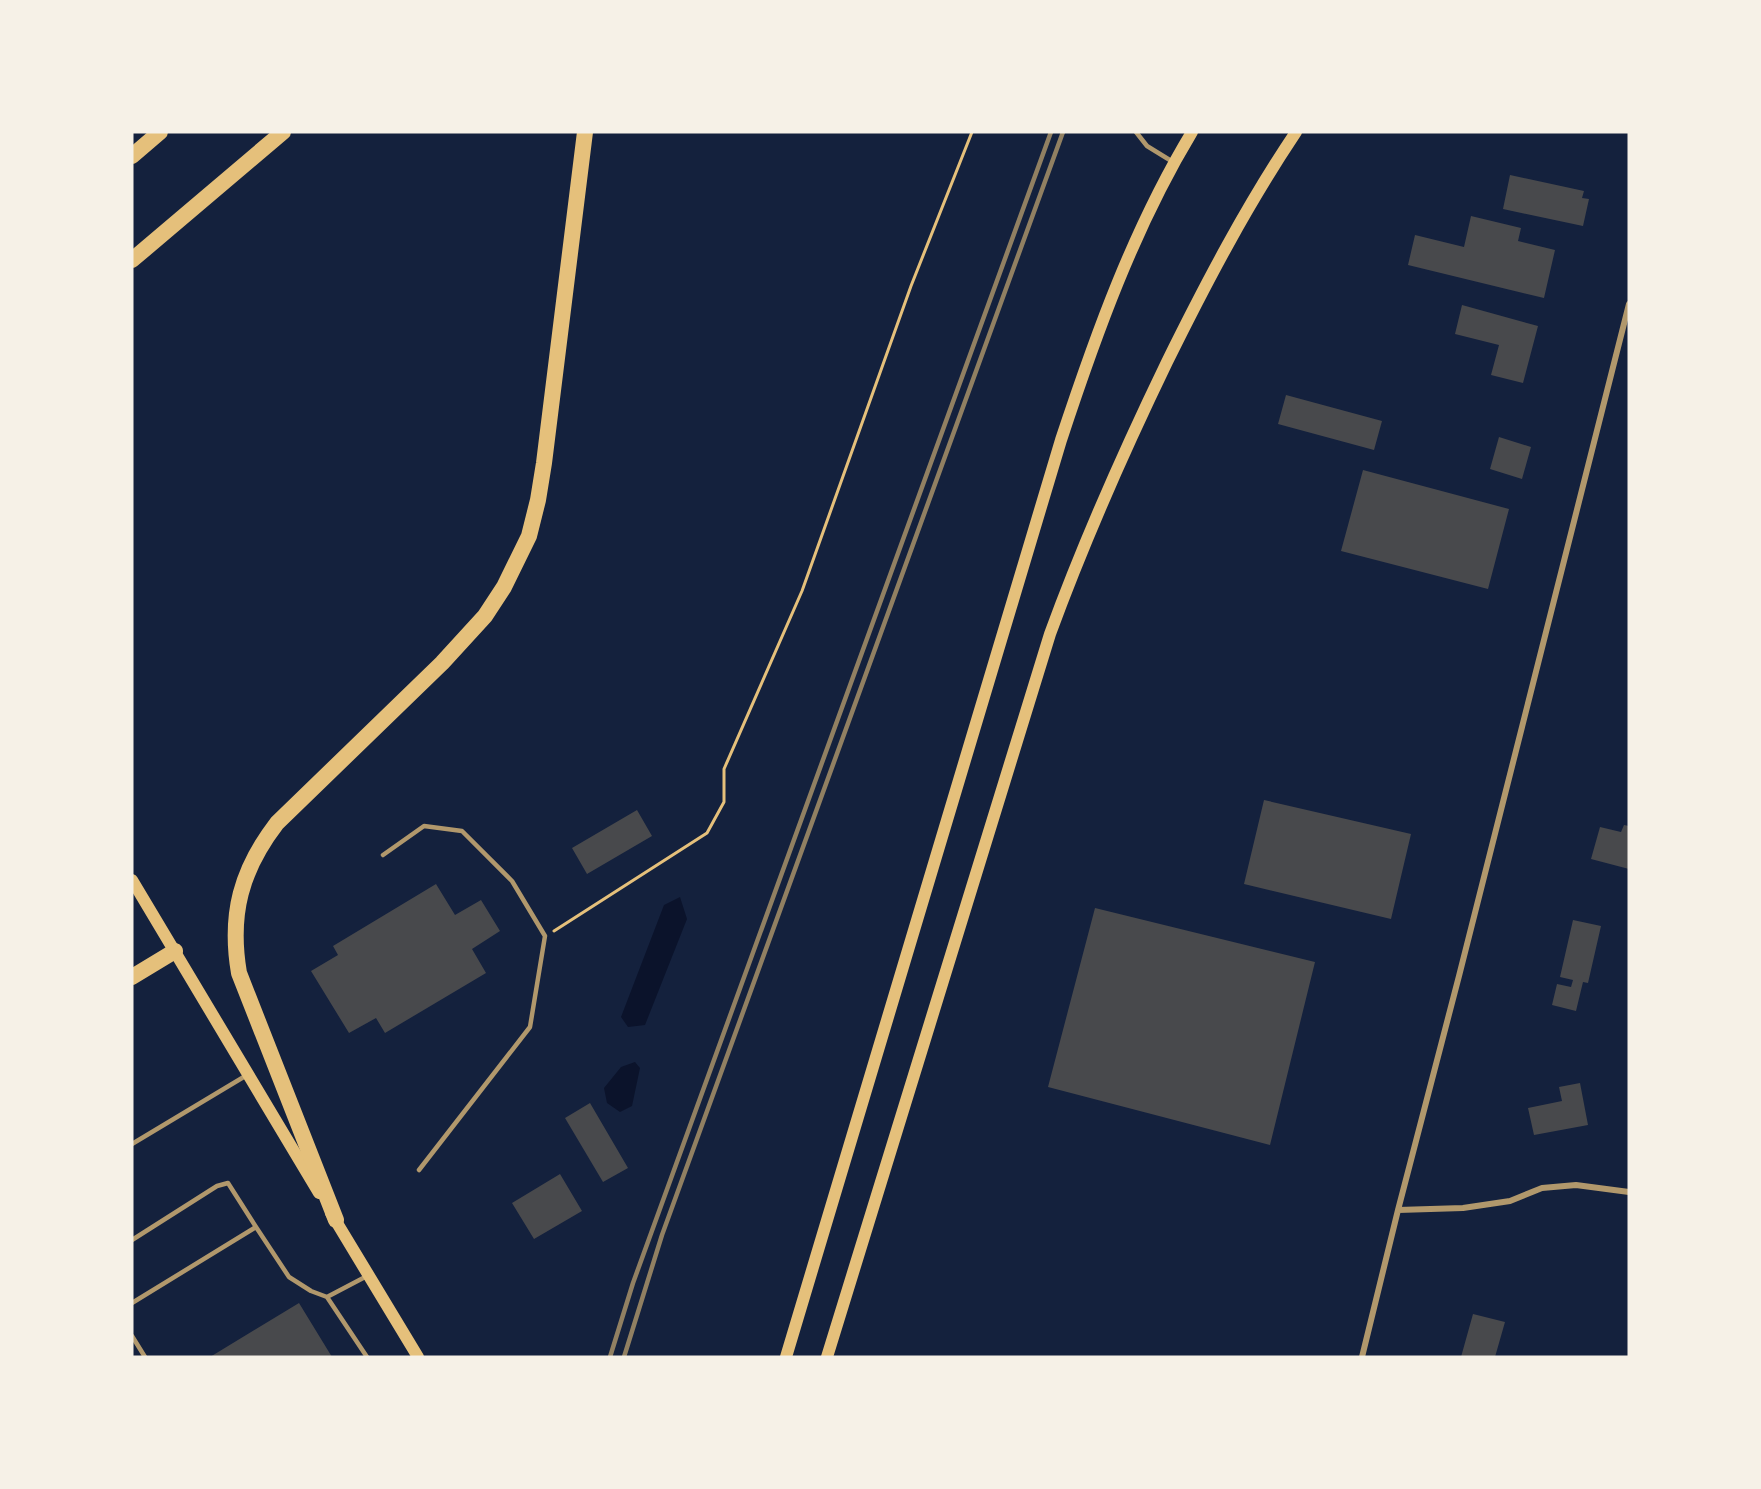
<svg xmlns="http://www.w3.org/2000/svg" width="1761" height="1489" font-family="'Crimson Pro',serif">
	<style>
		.water { fill: #0b132b }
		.building { fill: #48494c }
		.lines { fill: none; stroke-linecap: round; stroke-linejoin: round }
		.path { stroke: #e5c07b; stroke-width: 3 }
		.service { stroke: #b1986c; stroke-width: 4.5 }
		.minor { stroke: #b1986c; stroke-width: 6 }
		.secondary { stroke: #e5c07b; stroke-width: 12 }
		.motorway { stroke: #e5c07b; stroke-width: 16 }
		.rail { stroke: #918062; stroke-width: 4.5 }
	</style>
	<rect width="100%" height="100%" fill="#14213d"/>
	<path class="water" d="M680,897L687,919L645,1025L628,1027L621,1017L664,905Z
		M635,1062L640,1068L632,1106L620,1112L607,1103L604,1088L621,1067Z"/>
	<path class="building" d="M1510,175L1584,191L1582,198L1589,199L1583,226L1503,209Z
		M1471,216L1521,228L1518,241L1555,250L1544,298L1408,265L1415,235L1464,247Z
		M1462,305L1538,326L1523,383L1491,375L1499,345L1455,334Z
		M1286,395L1382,421L1374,450L1278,424Z
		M1499,437L1531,447L1522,479L1490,469Z
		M1363,470L1509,509L1488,589L1341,551Z
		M1264,800L1411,834L1391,919L1244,884Z
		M637,810L652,836L587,874L572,848Z
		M1624,825L1629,826V869L1591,859L1600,827L1621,832Z
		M436,884L455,915L481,900L500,931L472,949L486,973L385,1033L376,1018L349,1033L311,971L338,955L333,946Z
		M1095,908L1315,962L1270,1145L1048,1087Z
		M1573,920L1601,926L1588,983L1583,982L1576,1011L1552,1005L1557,984L1571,987L1573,980L1560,977Z
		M1580,1083L1588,1125L1534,1135L1528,1108L1562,1101L1559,1087Z
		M590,1103L628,1168L603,1182L565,1118Z
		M560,1174L582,1211L534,1239L512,1203Z
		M299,1303L332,1357H210Z
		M1473,1314L1505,1322L1495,1357H1461Z"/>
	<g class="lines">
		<path class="path" d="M554,931L707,833L724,802V769L802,591L911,286L972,132"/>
		<path class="service" d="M1136,132L1147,146L1173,162
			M383,855L424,826L462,831L512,881L545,936L530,1027L419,1170
			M132,1144L247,1075
			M132,1240L217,1186L228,1183L256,1227
			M132,1303L256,1227L289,1277L311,1291L327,1297
			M132,1336L145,1357
			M367,1357L327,1297L367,1276"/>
		<path class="minor" d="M1398,1210L1463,1208L1510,1201L1542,1188L1576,1185L1629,1192
			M1362,1357L1398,1210L1459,976L1629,304"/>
		<path class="secondary" d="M132,880L319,1193
			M331,1213L418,1357
			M786,1357L1061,440C1096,334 1134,228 1192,132
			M827,1357L1050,634C1084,541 1124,451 1167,362C1206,283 1247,205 1296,132"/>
		<path class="motorway" d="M132,156L160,132
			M132,260L283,132
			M132,977L175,951
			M336,1220L239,973C229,914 241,870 277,823L442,663L485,616L504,587L529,536L538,500L544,463L585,132"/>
		<path class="rail" d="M610,1357L633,1283L1051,132
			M624,1357L662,1235L1063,132"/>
	</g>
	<rect width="1761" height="1489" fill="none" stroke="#f6f1e7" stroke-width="267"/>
</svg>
